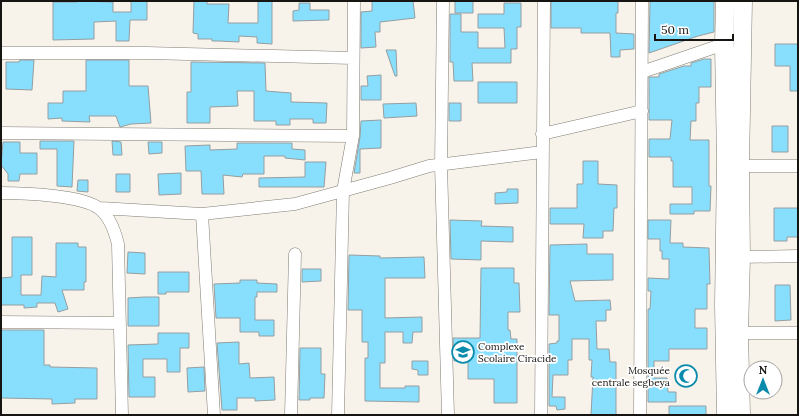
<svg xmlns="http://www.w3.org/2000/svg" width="799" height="416" font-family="Lora,serif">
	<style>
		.building { fill: #88dffd; stroke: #949ea1 }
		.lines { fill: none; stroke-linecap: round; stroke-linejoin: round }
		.street-casing { stroke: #817e76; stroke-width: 13 }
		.secondary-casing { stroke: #817e76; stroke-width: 19 }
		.street { stroke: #fff; stroke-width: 12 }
		.secondary { stroke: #fff; stroke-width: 18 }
		.labels { text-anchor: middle; stroke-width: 3.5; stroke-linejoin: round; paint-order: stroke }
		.poi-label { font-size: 10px; fill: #171512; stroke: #fff; text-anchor: start }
	</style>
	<rect width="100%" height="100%" fill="#f7f3ea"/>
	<path class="building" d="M77,1L113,2V12H131V1H147V20H130L129,41H116V21L94,22V39L53,40V2H77Z
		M194,1H207V4H229L228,23H258V1H272V44L257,43V37L239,36V42L219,41H212V39H198V34L193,33Z
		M372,1H413L415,18L380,22V32H375L376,47L361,48V12L372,11Z
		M455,1H473V13H455Z
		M551,1H618V13H616V33L634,34V49L620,50V57H611L610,33H581V28H551Z
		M650,1H714V32L698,36L649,53Z
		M299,3H310V10H329V20L293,21V11L299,10Z
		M504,3H521V27H517V49H511V63H472L473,81H454L453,62H450V14H461V32H478V48H505L504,28H478V14H504Z
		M775,44H798V91H790V66H775Z
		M386,50H396L397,76H395Z
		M704,59H711V87H699V103H696V121H691L690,140H709V186H711L710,211H694V214H670V204H692V187H673V161H671V157H649V139H670L672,120H649V77H659V74L684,66H691V63Z
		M20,60H34L32,90L6,89V62H19Z
		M86,60H129V86H148L151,123L131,124L120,127L116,116H89L90,122L62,121V118L48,119V103H63V91H86Z
		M191,62L265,63L266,91L291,93V102L327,103L326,123H313V119H290V125H276V121H254V91H237L238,106L210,107V123H187V92H191Z
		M381,75V100H361V86H368L367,76Z
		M478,82H517V103H478Z
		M416,103L417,116L384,118L383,104Z
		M449,103H461V121H449Z
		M381,120V148L360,149V173H354L360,137L361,121Z
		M772,126H788V152H772Z
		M40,141H74L72,187L57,186V149H40Z
		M112,141L121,142L122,155H113Z
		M3,142H20V153H37V174H20L19,181H8V174L1,165Z
		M148,142H162V153L149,154Z
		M237,143H292V149L305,150V160L285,158V156H264V174H243L242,177L223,175L224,194H202L201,171H186L185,146L210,145V150L237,149Z
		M583,161H598V184L617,185V208H614L613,231H603V238H583L584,224H550V208H577V184H583Z
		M305,162H326L324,187H259V178L305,177Z
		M181,173V194L159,195L158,174Z
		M116,174H130V192H116Z
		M78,180H88V192L77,191Z
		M507,189H518V203L495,204V193L507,192Z
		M774,208H798V237H787V241H774Z
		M450,220L482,221L481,226L513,227V242L481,241V260L451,259Z
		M648,220H671L670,243H683V247L709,248L710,284H707V309H695V328H707V349H669V361H654V378H667L668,392H676V402H648V309H650L651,291H648V278L669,279V259H662V251H660V239H648Z
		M12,237H32V275H21V295H41L42,276L56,277V243H78V247H86V282H84V290H62L68,309L58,312L55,303H37V307L24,308V305H1V278L12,277Z
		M587,244V254H613V280L570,281L575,301L610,300L611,310H606V321H596L597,349H609L610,362H616V415H591L593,377H591L592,360H589V339H572V360H568V375H553L552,397H565V409L557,410L556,406H549V344L557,343V341H559V315H549L550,245Z
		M128,252L145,253V274L127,273Z
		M349,255L380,256V258L424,257L425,278H385V318L422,317V332H413L412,343H403V332H385V363H380V388H405V386H419V402L365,401V358H368V342H362V310H348Z
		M481,268H514V283H519L520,312H508V330H510L511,339H517V403H494V379H468V361H454L453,338H480Z
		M302,269H321V281L302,282Z
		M158,272H189V292H166V294H158Z
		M240,280H257V283L277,284V292H257V297H255V320H274V336H259V332H240V318H216L214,284L240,283Z
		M775,285H790L791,320L775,321Z
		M144,297H159V326H128V298Z
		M1,330H44V365H50V367L97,368V399H75V403L52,404V399L1,398Z
		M158,333H189V348H180V372H167V359H143V377H155V397H129L128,345L158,344Z
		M239,342V364L249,363L250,378L274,377L275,400L255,401V398H237V410H222L217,343Z
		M300,348H321V374H325L324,398H310V400H299Z
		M412,361H428V375H418V370L412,369Z
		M204,367L205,391L188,392L187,368Z
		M669,406H706V415H669Z"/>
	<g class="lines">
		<g class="street-casing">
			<path id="street" d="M443,1L441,165L448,415
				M1,53H147L353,58
				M642,72L724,44
				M1,133L353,136
				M542,134L642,111
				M740,166H798
				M1,193C23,193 83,195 100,209C110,217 115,232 118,244L122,415
				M100,208L202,214L295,204L390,178L429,166L542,152
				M202,214L214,415
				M741,257L798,256
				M1,322L120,323
				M739,333H798
				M291,415L295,254
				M338,415L343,191L353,136L354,1
				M541,415L544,1
				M640,415L642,1"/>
		</g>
		<g class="secondary-casing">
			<path id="secondary" d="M725,1L724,44L726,162L724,305L726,415
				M741,415L739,333L741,257L740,166L743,1"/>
		</g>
		<use href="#street" class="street"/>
		<use href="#secondary" class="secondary"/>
	</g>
	<defs>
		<g id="school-ring" transform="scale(1.15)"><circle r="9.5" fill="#fff" stroke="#0b8bac" stroke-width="1.5"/><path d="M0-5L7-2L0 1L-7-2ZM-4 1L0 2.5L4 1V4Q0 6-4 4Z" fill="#0b8bac"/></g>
		<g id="mosque-ring" transform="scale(1.15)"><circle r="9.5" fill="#fff" stroke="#0b8bac" stroke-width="1.5"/><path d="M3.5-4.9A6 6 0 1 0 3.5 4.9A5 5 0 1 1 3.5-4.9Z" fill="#0b8bac"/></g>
	</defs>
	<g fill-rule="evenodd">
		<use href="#school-ring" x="463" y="352"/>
		<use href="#mosque-ring" x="686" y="376"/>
	</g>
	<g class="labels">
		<g class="poi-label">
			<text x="478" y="350">Complexe<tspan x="478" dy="12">Scolaire Ciracide</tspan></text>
			<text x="670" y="374" text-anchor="end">Mosquée<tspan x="670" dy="12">centrale segbeya</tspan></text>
		</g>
	</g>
	<rect width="799" height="416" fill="none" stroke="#171512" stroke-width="4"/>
	<g transform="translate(763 380)"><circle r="19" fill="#ffffff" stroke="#a2a1a0"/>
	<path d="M0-3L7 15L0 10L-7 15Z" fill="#0b8bac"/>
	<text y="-6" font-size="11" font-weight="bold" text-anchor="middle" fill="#171512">N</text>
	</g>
	<path d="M655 34v6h78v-6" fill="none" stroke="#171512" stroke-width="2"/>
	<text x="661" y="34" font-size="12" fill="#171512" stroke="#ffffff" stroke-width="3" paint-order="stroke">50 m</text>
</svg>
